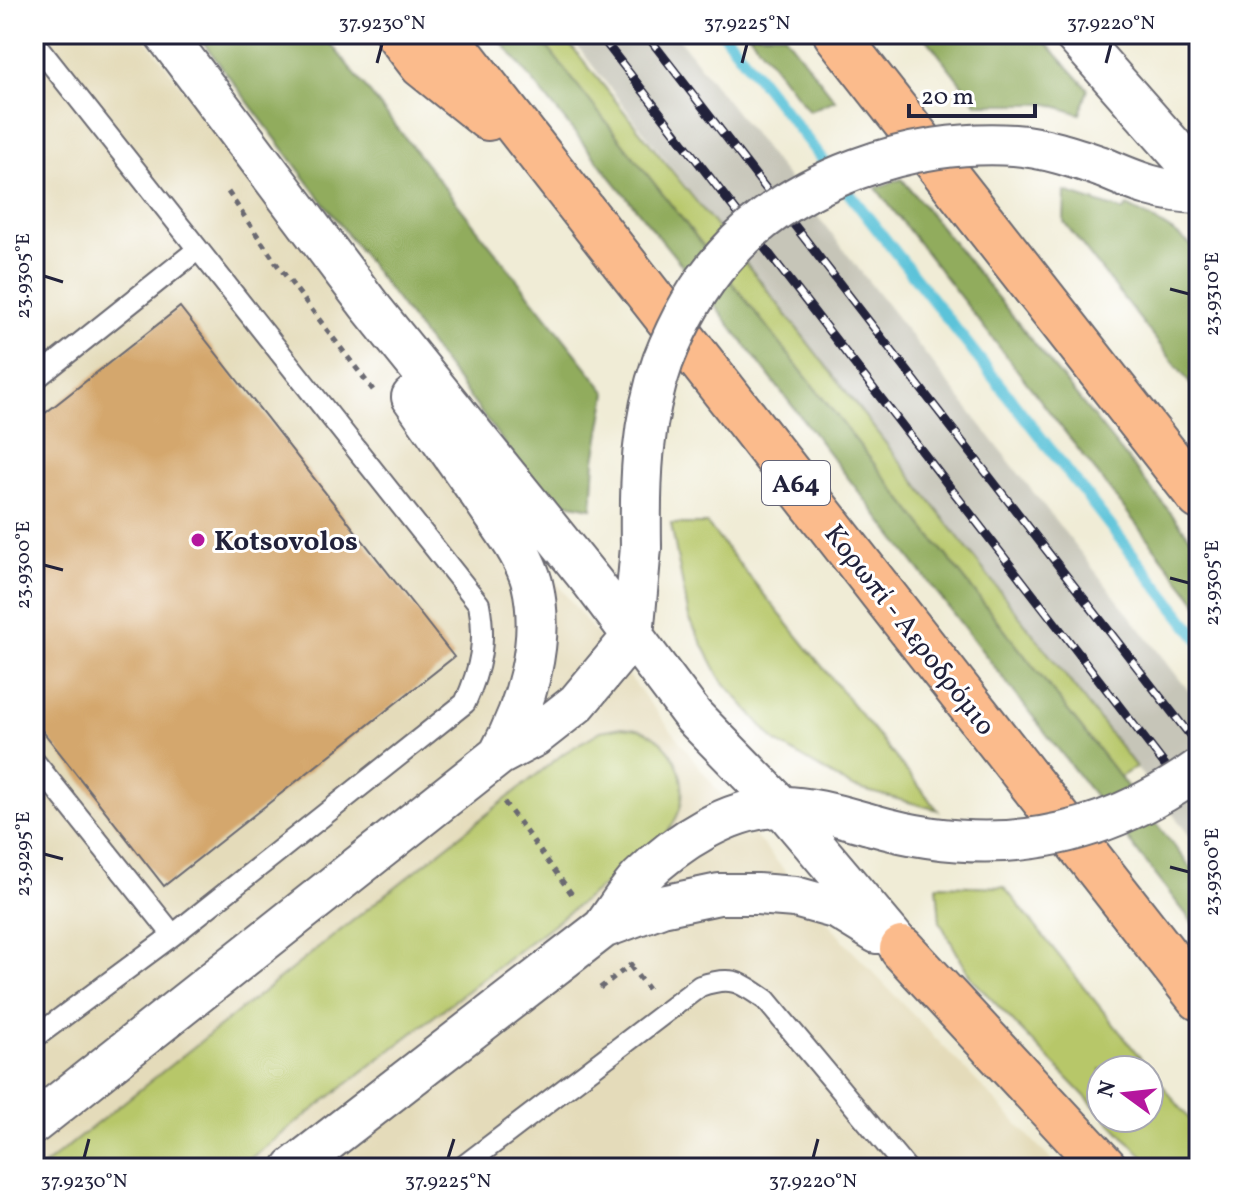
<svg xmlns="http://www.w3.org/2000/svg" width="1233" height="1202" font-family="Vollkorn,serif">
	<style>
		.built { fill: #e4dbba }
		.industrial { fill: #c6c5b8 }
		.green { fill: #b7c769; stroke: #6c7452; stroke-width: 2 }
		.forest { fill: #91ac5d; stroke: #5a674c; stroke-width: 2 }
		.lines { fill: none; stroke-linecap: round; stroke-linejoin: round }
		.stream { stroke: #5cc3d9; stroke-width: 12 }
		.building { fill: #d4a76d }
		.service-casing { stroke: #6a6971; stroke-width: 24 }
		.minor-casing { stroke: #6a6971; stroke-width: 44 }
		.motorway-casing { stroke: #6a6971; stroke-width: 48 }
		.path { stroke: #6a6971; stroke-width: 5; stroke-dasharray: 6 6; stroke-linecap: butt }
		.service { stroke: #fff; stroke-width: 20 }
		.minor { stroke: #fff; stroke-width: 40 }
		.motorway { stroke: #fbbb8c; stroke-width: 44 }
		.rail-casing { stroke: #22223b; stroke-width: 9 }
		.rail { stroke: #fff; stroke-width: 6; stroke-dasharray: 18; stroke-linecap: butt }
		.minor-bridge-casing { stroke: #6a6971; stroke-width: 44; stroke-linecap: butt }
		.minor-bridge { stroke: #fff; stroke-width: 40 }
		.ticks { fill: none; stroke: #22223b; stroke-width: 3 }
		.poi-dot { fill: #b5179e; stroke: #fff; stroke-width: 3 }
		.labels { text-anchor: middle; stroke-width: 6; stroke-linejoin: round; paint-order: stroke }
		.shield { fill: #fff; stroke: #646476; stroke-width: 2 }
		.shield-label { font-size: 26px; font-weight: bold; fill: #22223b }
		.poi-label { font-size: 28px; font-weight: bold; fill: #22223b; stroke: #fff; text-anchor: start }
		.street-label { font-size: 28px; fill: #22223b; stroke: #fff }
		.neatline { fill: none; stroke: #22223b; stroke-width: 3 }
		.ticks-label { font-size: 20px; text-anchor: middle; fill: #22223b }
	</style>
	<rect width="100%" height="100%" fill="#fff"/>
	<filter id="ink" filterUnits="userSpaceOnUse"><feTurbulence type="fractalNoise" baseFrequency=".0125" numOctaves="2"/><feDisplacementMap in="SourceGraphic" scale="16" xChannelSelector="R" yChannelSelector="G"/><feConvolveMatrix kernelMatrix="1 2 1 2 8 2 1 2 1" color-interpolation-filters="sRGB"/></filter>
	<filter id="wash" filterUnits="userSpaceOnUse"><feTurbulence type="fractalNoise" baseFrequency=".006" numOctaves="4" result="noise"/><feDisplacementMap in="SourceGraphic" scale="32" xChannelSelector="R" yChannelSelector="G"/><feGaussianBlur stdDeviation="1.8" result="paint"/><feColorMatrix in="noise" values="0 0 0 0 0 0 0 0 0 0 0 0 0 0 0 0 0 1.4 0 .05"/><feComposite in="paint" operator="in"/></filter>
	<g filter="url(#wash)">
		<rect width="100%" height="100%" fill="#f0ecd6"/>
		<path class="built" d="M34,34H142L539,560L722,796L846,944L1059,1168H34Z"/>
		<path class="industrial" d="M568,34H675L1199,704V848Z"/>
		<path class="green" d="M537,34H562L761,282L1136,767L1120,777Z
			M671,524H707L938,810L852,787L776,742L720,678L689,618Z
			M622,727C628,728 635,728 641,730C675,741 691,784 678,814C671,831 657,842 645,853L238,1168H41L564,753L601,731Z
			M937,885L1004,887L1199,1131V1168H1154L1106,1118H1149V1070H1101V1113L971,978L940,922Z"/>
		<path class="forest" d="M197,34H323L607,393L595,460L592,508L546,499Z
			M495,34H537L1199,878V931L722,315Z
			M749,34H784L835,100L809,111Z
			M923,34H1038L1088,89L1080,114L1049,104H977Z
			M902,179L1199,548V605L876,188Z
			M1065,192L1123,211L1127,206C1153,219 1177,232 1199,252V395L1064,222Z"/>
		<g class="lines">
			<path class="stream" d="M724,34L1199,639"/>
		</g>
		<g id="blocks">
			<path class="building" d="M180,307L454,657L164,886L34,720V422Z"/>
		</g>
	</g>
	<g filter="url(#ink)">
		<use href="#blocks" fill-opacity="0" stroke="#6a6971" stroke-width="2"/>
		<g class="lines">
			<g class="service-casing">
				<path id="service" d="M1192,34L1199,43
					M34,42L479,604C486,641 481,668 465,703L173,935L34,1038
					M34,380L197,250
					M34,761L173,935
					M461,1168L700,986C732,975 740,982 766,1000L906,1168"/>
			</g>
			<g class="minor-casing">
				<path id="minor" d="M165,34L369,305L593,583L693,716L782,807L902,949
					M1074,34L1199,176
					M1102,167C1136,182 1161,192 1199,193
					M499,755L535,736L577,703L633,636L641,547
					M603,928L662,906L719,894H757L795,897L838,909L877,933
					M34,1123L499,755C526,705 546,641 532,583C525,557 508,535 493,513C467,474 439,436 412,397
					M293,1168L603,928C615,912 626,893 640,878C675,843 731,806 782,807C813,807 843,817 873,825"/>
			</g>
			<g class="motorway-casing">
				<path id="motorway" d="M398,34L422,65L488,118
					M445,34L1199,998
					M836,34L1199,497
					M902,949L1105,1168"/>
			</g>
			<path class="path" d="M228,192L276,263L373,390
				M504,802L574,897
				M630,966L648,989
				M600,988L633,963"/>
			<use href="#service" class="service"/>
			<use href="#minor" class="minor"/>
			<use href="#motorway" class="motorway"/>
			<g class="rail-casing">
				<path id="rail" d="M599,34L1199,809
					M646,34L1199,747"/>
			</g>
			<use href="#rail" class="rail"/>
			<g class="minor-bridge-casing">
				<path id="minor-bridge" d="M641,547C640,483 641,422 663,361C677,325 698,286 724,257C791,179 913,138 1014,145C1044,147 1073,157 1102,167
					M873,825C991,859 1099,841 1199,769"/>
			</g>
			<use href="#minor-bridge" class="minor-bridge"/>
		</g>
	</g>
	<path class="ticks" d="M377,63L382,44M742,63L747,44M1106,63L1111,44M44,276L63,282M1170,289L1189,294M44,565L63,570M1170,578L1189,583M44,854L63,859M1170,867L1189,872M84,1158L89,1139M448,1158L454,1139M813,1158L818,1139"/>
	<circle class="poi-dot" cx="198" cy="540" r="8"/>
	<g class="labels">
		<rect class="shield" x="762" y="461" width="68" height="44" rx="6"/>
		<g class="shield-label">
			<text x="796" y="492">Α64</text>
		</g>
		<g class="poi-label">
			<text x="214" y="550">Kotsovolos</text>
		</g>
		<g class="street-label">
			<text transform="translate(911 629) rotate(52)" y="10">Κορωπί - Αεροδρόμιο</text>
		</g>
	</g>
	<rect width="1233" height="1202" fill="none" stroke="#fff" stroke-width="88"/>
	<g transform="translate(1125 1094) rotate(285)"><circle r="38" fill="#ffffff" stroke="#a7a7b1" stroke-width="2"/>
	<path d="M0-6L14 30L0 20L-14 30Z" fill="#b5179e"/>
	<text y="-12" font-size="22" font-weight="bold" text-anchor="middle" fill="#22223b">N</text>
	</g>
	<path d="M909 104v12h126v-12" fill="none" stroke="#22223b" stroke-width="4"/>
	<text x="921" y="104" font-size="24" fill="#22223b" stroke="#ffffff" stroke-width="6" paint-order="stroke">20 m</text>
	<rect x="44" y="44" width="1145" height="1114" class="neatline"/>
	<g class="ticks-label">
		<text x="382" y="29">37.9230°N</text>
		<text x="747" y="29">37.9225°N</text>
		<text x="1111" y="29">37.9220°N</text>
		<text transform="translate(22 276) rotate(-90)" y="7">23.9305°E</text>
		<text transform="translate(1211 294) rotate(-90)" y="7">23.9310°E</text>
		<text transform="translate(22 565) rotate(-90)" y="7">23.9300°E</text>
		<text transform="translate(1211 583) rotate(-90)" y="7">23.9305°E</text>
		<text transform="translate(22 854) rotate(-90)" y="7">23.9295°E</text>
		<text transform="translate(1211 872) rotate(-90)" y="7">23.9300°E</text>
		<text x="84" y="1187">37.9230°N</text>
		<text x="448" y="1187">37.9225°N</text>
		<text x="813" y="1187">37.9220°N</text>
	</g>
</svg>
